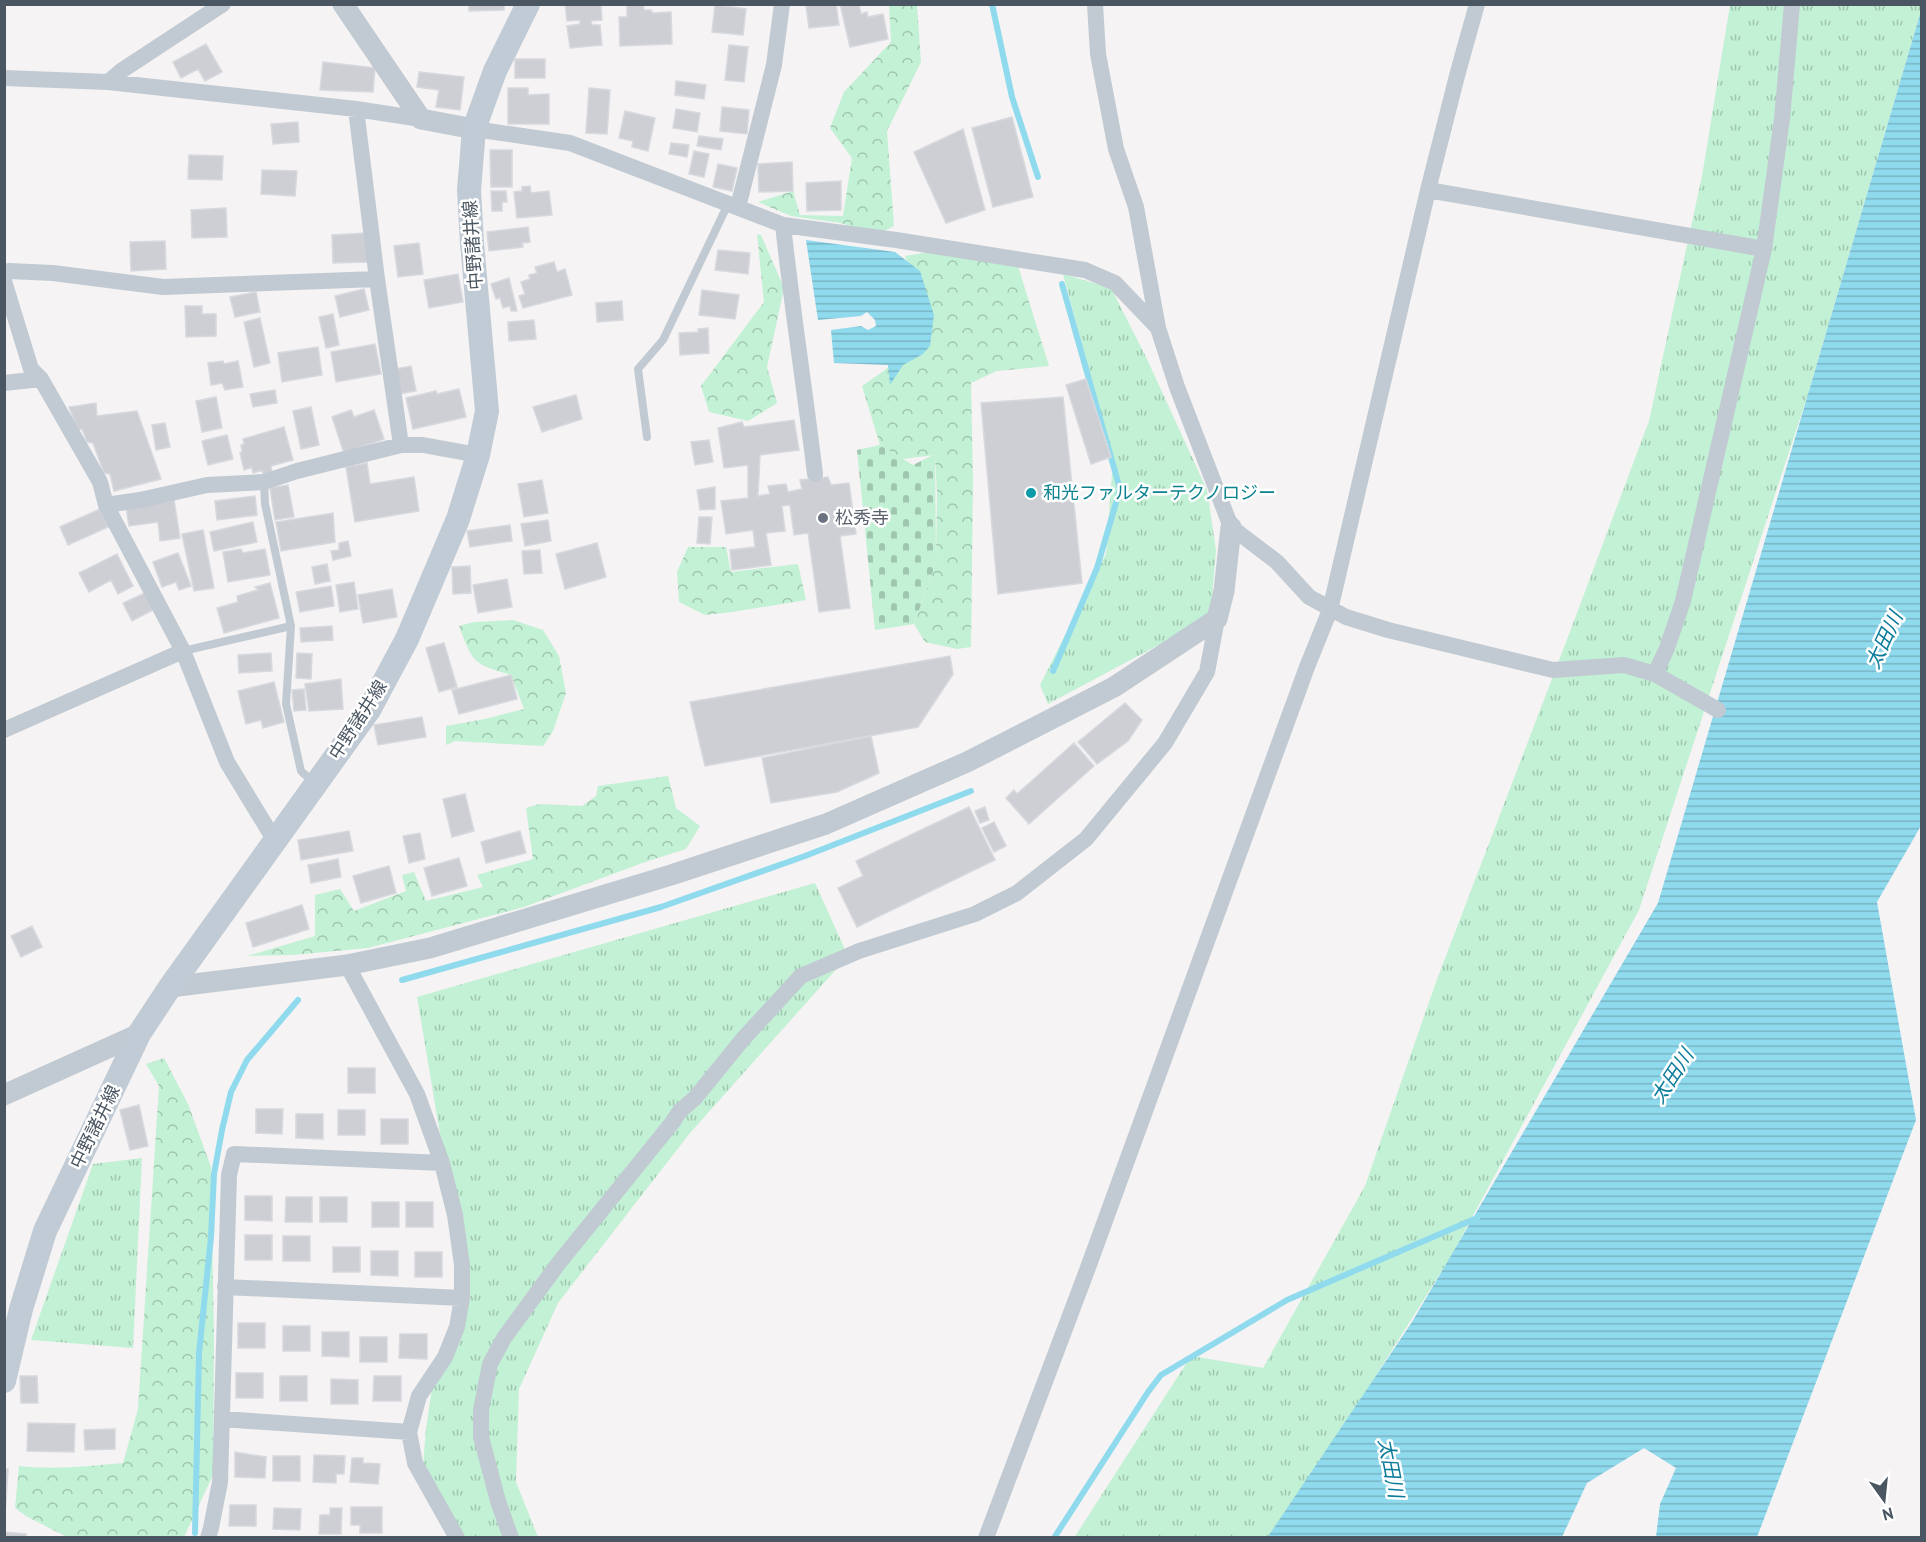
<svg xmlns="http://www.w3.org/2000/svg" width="1926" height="1542" font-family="'PT Sans','Noto Sans JP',sans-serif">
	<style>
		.grass { fill: url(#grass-tufts) }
		.forest { fill: url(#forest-crowns) }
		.cemetery { fill: url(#cemetery-stones) }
		.water { fill: url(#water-rules) }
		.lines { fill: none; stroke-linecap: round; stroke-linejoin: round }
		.stream { stroke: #90daee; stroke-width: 6 }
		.building { fill: #cdcfd5; stroke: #d7d9de; stroke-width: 1.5 }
		.service { stroke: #c1cad2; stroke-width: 8 }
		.minor { stroke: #c1cad2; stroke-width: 16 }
		.tertiary { stroke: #c1cad2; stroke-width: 21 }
		.secondary { stroke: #c1cbd6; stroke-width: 24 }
		.culture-dot { fill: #0f9aa8; stroke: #fff; stroke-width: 2 }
		.worship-dot { fill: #6b7280; stroke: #fff; stroke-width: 2 }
		.labels { text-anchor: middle; stroke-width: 5; stroke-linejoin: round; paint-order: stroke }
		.street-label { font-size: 18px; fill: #4a5661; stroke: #fff }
		.culture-label { font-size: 18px; fill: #0d838f; stroke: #fff; text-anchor: start }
		.worship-label { font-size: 18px; fill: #5b616d; stroke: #fff; text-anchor: start }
		.water-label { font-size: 20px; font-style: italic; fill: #0c7c9b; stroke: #fff }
	</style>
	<defs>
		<pattern id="grass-tufts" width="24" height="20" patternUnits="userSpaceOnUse" patternTransform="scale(1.5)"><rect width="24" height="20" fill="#c3f1d5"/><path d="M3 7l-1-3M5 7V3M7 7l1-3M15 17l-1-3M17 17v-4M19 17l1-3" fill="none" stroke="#a0c6b0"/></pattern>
		<pattern id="forest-crowns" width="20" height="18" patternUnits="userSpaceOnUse" patternTransform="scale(1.5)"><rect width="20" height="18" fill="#c3f1d5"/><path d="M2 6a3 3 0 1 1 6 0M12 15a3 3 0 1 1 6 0" fill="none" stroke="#a0c6b0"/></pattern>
		<pattern id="cemetery-stones" width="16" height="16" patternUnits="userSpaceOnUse" patternTransform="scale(1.5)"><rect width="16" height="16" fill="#c3f1d5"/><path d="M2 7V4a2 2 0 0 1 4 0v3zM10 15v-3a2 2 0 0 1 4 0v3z" fill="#a0c6b0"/></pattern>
		<pattern id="water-rules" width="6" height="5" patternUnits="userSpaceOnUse" patternTransform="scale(1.5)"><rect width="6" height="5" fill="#90daee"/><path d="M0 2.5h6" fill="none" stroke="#78b4c4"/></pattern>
	</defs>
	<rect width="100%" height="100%" fill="#f5f3f3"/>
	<path class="grass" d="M1730,5H1921V11L1808,394L1639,910L1450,1258L1274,1537L1074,1538L1191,1356L1263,1368L1365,1186L1436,982L1571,629L1649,421L1702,176Z
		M1063,274L1111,288L1146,357L1207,490L1216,550L1211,611L1196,625L1048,704L1040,685L1106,554L1113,460Z
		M815,883L848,956L690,1133L558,1303L519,1389L516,1482L538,1537H457L422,1477L426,1429L434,1374L457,1327L462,1265L417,997Z
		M142,1158L133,1348L31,1340L93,1164Z"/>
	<path class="forest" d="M889,5H917L921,62L887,131L894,226L877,235L841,223L791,216L758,202L793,191L800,215L843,216L852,158L830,128L844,92L891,42Z
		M757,234L761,235L784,288L767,367L777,403L748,421L709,412L701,386L764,302Z
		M940,250L1018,266L1049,366L997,371L971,383L973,481L971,647L957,649L925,642L914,624L936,563L937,493L935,455L902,459L880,445L862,386L885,370L914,345L913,280L905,256Z
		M688,547H726L731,572L798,564L806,600L732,612L705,615L679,602L677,572Z
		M513,620L543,630L559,656L566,693L553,731L543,746L455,741L446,745V726L485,719L524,709L511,675C473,664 473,663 459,626L474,622Z
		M668,776L676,808L700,826L686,849L645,862L524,907L368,948L292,955L247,956L315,936V895L340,889L354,911L406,891L402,875L414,872L426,901L483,887L477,875L533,859L526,808L539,804L582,806L596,796L598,786Z
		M164,1058L188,1104L211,1167L214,1336L213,1475L184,1537H67L26,1516L15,1508L19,1466C54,1470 89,1466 123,1463L138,1409L159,1086L146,1064Z"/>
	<path class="cemetery" d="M880,445L913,465L935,454L936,563L914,624L875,630L857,450Z"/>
	<path class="water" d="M1921,11L1922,824L1877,902L1916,1120L1757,1537H1656L1660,1504L1676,1468L1644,1448L1587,1483L1562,1537L1267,1538L1412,1322L1658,903Z
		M806,240L895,252L920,271L934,315L930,346L923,354L903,365L890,385L888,365L834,363L831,330L861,326L868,330L876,326L875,320L867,312L861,316L818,320Z"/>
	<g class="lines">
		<path class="stream" d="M992,4L1012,97L1038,177
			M1053,671L1097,568L1120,489L1062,284
			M402,980L661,907L805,856L971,791
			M195,1533L199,1353L211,1237L214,1174L222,1130L231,1092L247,1060L298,1000
			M1054,1538L1148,1392L1161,1375L1287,1300L1477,1218"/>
	</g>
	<path class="building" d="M469,4H504V10L469,11Z
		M565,4H601L602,20L591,21L592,25H600L602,45L570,48L567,26L580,24V20L567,21Z
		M627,4H643L644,10H651L653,13L671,12L672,44L620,46L619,17H627Z
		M815,4H836L839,25L809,28L806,6Z
		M840,4H859L861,14L867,12L868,17L883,14L888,39L850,47Z
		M715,5L746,9L743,35L712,32Z
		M206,44L222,72L205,81L198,69L181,78L173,62Z
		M729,45L748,47L744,82L725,80Z
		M515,59H545V78H515Z
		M323,62L375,68L373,92L320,90Z
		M419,72L464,77L460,110L436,107L439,90L417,87Z
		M676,81L706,85L704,99L675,95Z
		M508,88H528V95L549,94V124H508Z
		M589,88L610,90L607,134L586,133Z
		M722,107L749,110L747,134L720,131Z
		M676,109L700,113L697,132L673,128Z
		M625,111L655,118L648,151L632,147L633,141L619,138Z
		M1012,117L1033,197L993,207L972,128Z
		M298,122L299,142L273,144L271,124Z
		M963,129L985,210L946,223L914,152Z
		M699,136L723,139L721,150L697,146Z
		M671,143L689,145L687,157L669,154Z
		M490,150H512V187H491Z
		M694,151L709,154L704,177L689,174Z
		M189,155L223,156L222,180L188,179Z
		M792,162L793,191L759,192L758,164Z
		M718,164L737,168L732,191L713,187Z
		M262,170L297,171L295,196L261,194Z
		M841,181V210L807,211L806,183Z
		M530,186L531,193L549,191L552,215L517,218L514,192L522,191V187Z
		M491,191H506L507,202H502V211H492Z
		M226,208L227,237L192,238L191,210Z
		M528,227L530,242L522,243L523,247L489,251L487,232Z
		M366,233L368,262L333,263L332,235Z
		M165,241L166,269L131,271L130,242Z
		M419,243L423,274L398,277L394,246Z
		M718,250L750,253L748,274L715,270Z
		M554,262L557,272L565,269L572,295L523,308L519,296L525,294L521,282L530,279L529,275L537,273L535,267Z
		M458,274L463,302L429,308L424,280Z
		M509,278L517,311H511L510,306L503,308L500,298L496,299L491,284Z
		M364,289L369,310L340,317L335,296Z
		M702,290L739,295L735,319L699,315Z
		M256,292L260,312L235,317L230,297Z
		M622,301L623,320L597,322L596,303Z
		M185,306H202V314H216V336L186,337Z
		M333,314L339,345L326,348L319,317Z
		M260,318L270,363L254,367L244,322Z
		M534,320L536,339L509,341L508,322Z
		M708,328L709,353L680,355L679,333L698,332V329Z
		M375,344L381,374L336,382L331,352Z
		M318,347L322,375L282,382L278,353Z
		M223,361L224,364L238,361L243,387L225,390L222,383L211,385L208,363Z
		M411,366L416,391L399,394L395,369Z
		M1086,379L1111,457L1091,464L1066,385Z
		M459,389L466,417L413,429L406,398L436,391L437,394Z
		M275,390L277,403L253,407L250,394Z
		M576,395L582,419L542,432L533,407Z
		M216,397L222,428L202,432L196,401Z
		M1063,397L1082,583L998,594L981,403Z
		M96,403L97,416L137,411L161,479L114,491L110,474L104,473L93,443L87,442L82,429L78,430L69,407Z
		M311,407L319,445L301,449L293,411Z
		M351,410L354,417L374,410L384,439L344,453L332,417Z
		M794,420L799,450L760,455L758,496L770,494L768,486L786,484L788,492L802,489L800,480L828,477L831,485L849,483L856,534L840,536L850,608L819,612L808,533L794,535L790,505L782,506L785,531L766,533L771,565L732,570L730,550L755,547L753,530L726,534L721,501L748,498V465L724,468L718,428L742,422L744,427Z
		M165,423L170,447L156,450L152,425Z
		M284,427L293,460L271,466L272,473L263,475L262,470L253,473L252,467L244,470L240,453L242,452L241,445L244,444L243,439Z
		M227,435L233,459L208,465L202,441Z
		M709,440L713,462L695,465L691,442Z
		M367,463L370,484L414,477L419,511L355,522L346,467Z
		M542,480L548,513L524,517L518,484Z
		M288,485L294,517L275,520L270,488Z
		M715,487V509L700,510L697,490Z
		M255,496L257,515L217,520L215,501Z
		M174,500L180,538L160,541L158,522L129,526L126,508Z
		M100,509L108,527L68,545L60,527Z
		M333,513L335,542L281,551L276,522Z
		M699,517H712L710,544L697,543Z
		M548,520L551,541L525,546L521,524Z
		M253,522L257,542L214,551L210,532Z
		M510,525L512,541L470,547L467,531Z
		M203,530L214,588L194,591L182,534Z
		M348,541L351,556L333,560L331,551L339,550V543Z
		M597,543L606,577L565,589L556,554Z
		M241,549L243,553L265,549L270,575L228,582L223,552Z
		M540,550L542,573L524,574L522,551Z
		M178,553L191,586L179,590L176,582L162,587L153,562Z
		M117,554L133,586L118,594L111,580L89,592L79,573Z
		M327,564L330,581L315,584L312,567Z
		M470,566L471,593L453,594L452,567Z
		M507,579L512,607L478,613L473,585Z
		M354,582L358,609L340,612L336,585Z
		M270,583L279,618L224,633L217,608L238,602L237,596L258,590L255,587Z
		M331,586L334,606L300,612L296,592Z
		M392,589L397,617L363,623L358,595Z
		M147,592L155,609L132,621L123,603Z
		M332,626L333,640L301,642L300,628Z
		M444,643L457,687L439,692L426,648Z
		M271,653L272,671L239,673L238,655Z
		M297,653L312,654L311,679L296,678Z
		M950,656L953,674L918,727L705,766L690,702Z
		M511,675L517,699L459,714L452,690Z
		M341,679L343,709L309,711L305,684Z
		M274,682L284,722L263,728L261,720L246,724L238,691Z
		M304,689L306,710L294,711L292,690Z
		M1125,703L1142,720L1128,741L1097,764L1078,742Z
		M422,717L426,737L378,745L374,725Z
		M871,736L879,773L837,792L771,803L762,758Z
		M1074,743L1094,766L1029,824L1006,798L1014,790L1017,794Z
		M465,794L474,831L452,837L443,799Z
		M969,807L995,860L857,927L838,888L863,876L856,861Z
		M985,807L989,820L980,823L975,811Z
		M994,822L1006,846L994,852L982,828Z
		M349,831L353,851L301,860L298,840Z
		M520,831L526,853L486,863L481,842Z
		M420,833L425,859L409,863L403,836Z
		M459,858L467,886L432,896L424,868Z
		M338,859L341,877L311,883L308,865Z
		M389,866L396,893L361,903L353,876Z
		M302,905L309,929L253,947L246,923Z
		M32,926L42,947L21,957L11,936Z
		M348,1068H375V1093H348Z
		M139,1105L148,1146L130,1150L120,1110Z
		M256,1109H283L282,1134L256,1133Z
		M338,1110H365V1135H338Z
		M296,1114H323V1139L296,1138Z
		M381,1119H408V1144H381Z
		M245,1196H272V1221L245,1220Z
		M286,1197H312V1222H285Z
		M320,1197H347V1222H320Z
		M372,1202H399V1227H372Z
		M406,1202H433V1227H406Z
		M245,1235H272V1260H245Z
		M283,1236H310V1261H283Z
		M333,1247H360V1272H333Z
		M371,1251H398V1276L371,1275Z
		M415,1252H442V1277H415Z
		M238,1323H265V1348H238Z
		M283,1326H310V1351H283Z
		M322,1332H349V1357L322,1356Z
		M400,1334H427V1359L399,1358Z
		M360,1337H387V1362H360Z
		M236,1373H263V1398H236Z
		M20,1376H37L38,1403H21Z
		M280,1376H307V1401H280Z
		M374,1376H401V1401H373Z
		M331,1379L358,1380V1404H331Z
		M28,1423L75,1424L74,1452L27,1451Z
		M115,1429V1449L85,1450L84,1430Z
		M235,1452L266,1457L265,1478L235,1477Z
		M314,1455L345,1456L344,1474H336V1483L313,1482Z
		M273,1456H300V1481H273Z
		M352,1458H363V1463L380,1464L378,1484L350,1482Z
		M4,1469H8L5,1516H4Z
		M230,1505H256V1526H229Z
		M351,1507H382V1533H360V1525H351Z
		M274,1508L301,1509L300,1530L273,1529Z
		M330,1508H342L341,1534H319L320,1515H330Z
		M4,1532L26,1534V1538H4Z"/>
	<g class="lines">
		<path class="service" d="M647,437L638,369L663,340L728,204
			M264,482L265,504L291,626L286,704L301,771L315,784
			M183,651L291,626"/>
		<path class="minor" d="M1095,4L1098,54L1116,149L1136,207L1158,328L1177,387L1231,527L1277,562L1309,597L1346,617L1388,630L1553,670L1624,665L1655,674L1718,710
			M4,78L108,82L356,109L421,119
			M108,82L121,71L223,4
			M356,109L377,279L401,445
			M474,129L570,143L783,225L896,240L1085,270L1115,283L1158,328
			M1428,190L1764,249
			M738,207L774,65L782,4
			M783,225C792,308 805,391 815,474
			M4,274L9,271L53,273L163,287L377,279
			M4,281L31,369L41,379L100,482L106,505L183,651L227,762L275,841
			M4,383L41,379
			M106,505L140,500L207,485L264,482L297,471L401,445H423L478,455
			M1655,674L1667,648L1683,601L1764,249L1782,119L1792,4
			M4,730L183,651
			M347,965L417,1094L442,1163L455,1215L462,1265V1298L457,1327L445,1357L419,1396L409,1432L415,1463L457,1538
			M225,1287L462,1298
			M222,1419L409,1432
			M208,1538L211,1528L220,1482L229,1175L234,1154L442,1163
			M511,1538L498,1501L481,1437V1410L490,1364L504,1338L558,1264L672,1123L680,1111L695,1098L743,1039L801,976L859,951L975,914L1017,893L1086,839L1165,743L1207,672L1217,619
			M986,1538L1086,1273L1307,667L1330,610L1428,190L1458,72L1477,4"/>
		<path class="tertiary" d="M343,4L421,119L474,129
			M170,987L347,965L430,948L671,875L826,824L967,762L1114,687L1217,619L1224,591L1231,527
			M4,1095L139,1034"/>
		<path class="secondary" d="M4,1381L21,1309L45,1231L139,1034L170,987L369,710L407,639L458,519L478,455L487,411L472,243L469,190L474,129L495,71L528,4"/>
	</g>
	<circle class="culture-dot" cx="1031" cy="493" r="6"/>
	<circle class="worship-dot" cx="823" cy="518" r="6"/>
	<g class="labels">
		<g class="street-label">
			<text transform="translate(473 245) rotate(-94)" y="6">中野諸井線</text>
			<text transform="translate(358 720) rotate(-57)" y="6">中野諸井線</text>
			<text transform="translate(95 1127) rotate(-64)" y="6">中野諸井線</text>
		</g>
		<g class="culture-label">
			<text x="1043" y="499">和光ファルターテクノロジー</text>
		</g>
		<g class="worship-label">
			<text x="835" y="524">松秀寺</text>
		</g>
		<g class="water-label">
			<text transform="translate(1884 640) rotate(-65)" y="7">太田川</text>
			<text transform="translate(1672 1076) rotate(-57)" y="7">太田川</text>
			<text transform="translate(1391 1468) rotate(79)" y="7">太田川</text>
		</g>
	</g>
	<rect width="1926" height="1542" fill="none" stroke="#4a5661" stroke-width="12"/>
	<g transform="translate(1884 1500) rotate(165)" stroke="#ffffff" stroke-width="4.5" paint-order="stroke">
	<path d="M0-4.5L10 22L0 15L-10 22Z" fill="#4a5661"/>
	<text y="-9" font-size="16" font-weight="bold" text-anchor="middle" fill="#4a5661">N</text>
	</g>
</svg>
